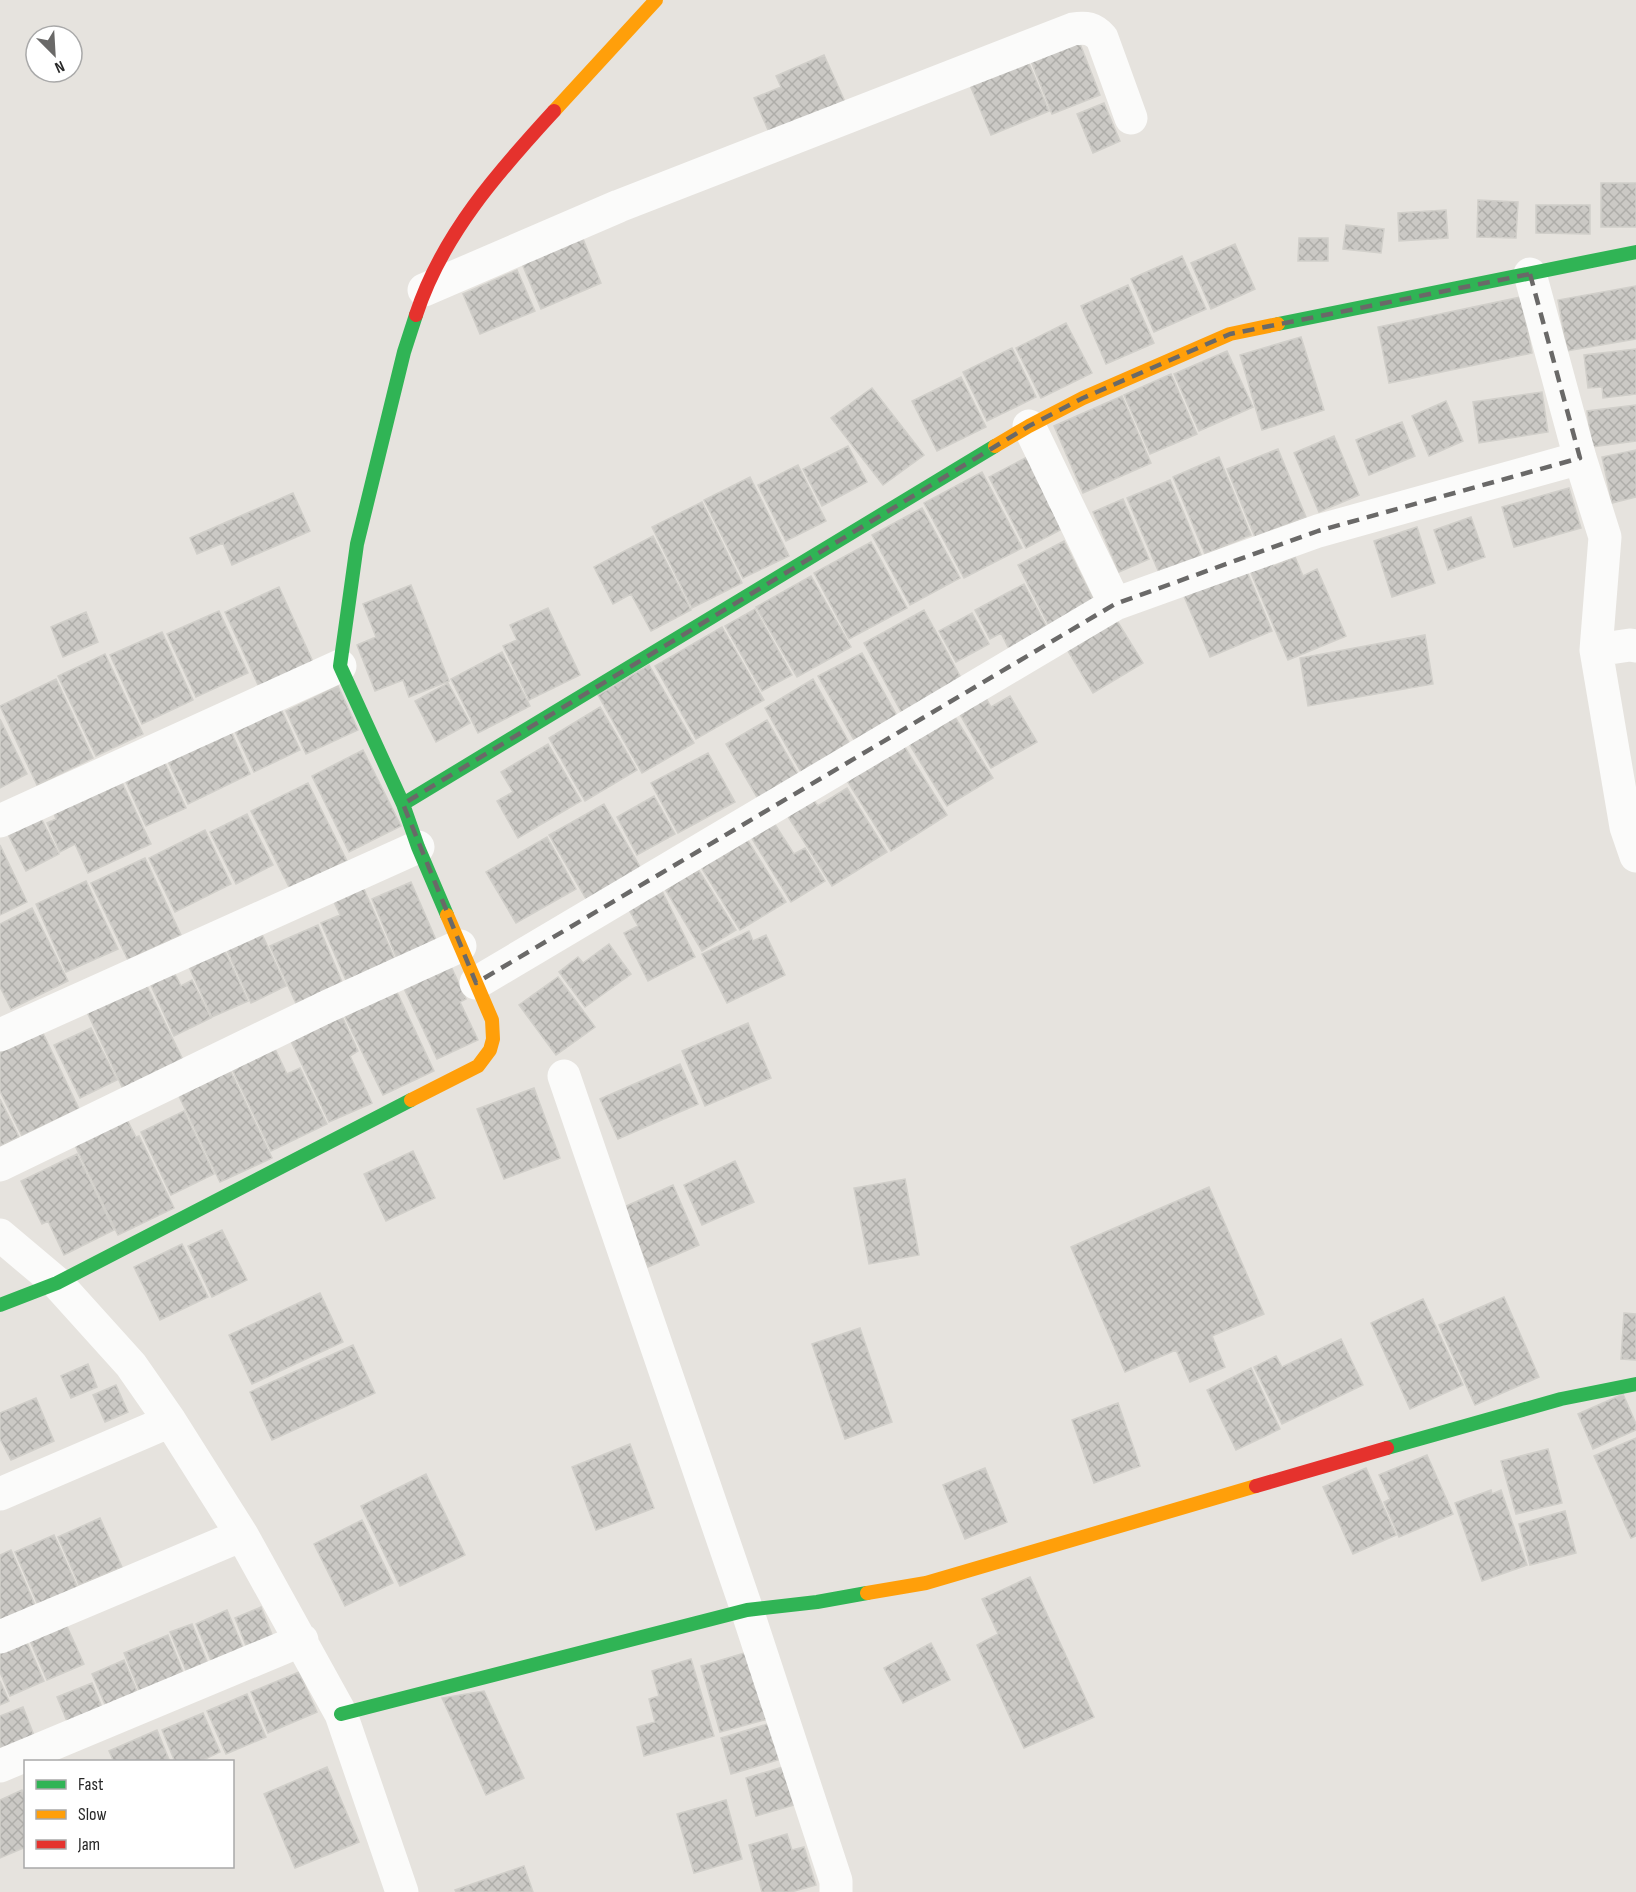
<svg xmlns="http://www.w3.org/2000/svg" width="1636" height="1892" font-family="'Sofia Sans Condensed',sans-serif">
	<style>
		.building { fill: url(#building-cross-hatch); stroke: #d1cfca; stroke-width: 1.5 }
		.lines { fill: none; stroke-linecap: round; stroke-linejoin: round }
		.street { stroke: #fbfbfa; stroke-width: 33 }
		.fast { stroke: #30b455; stroke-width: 14 }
		.slow { stroke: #ff9f0a; stroke-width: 14 }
		.jam { stroke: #e5322d; stroke-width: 14 }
		.marked { fill: none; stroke: #6a6968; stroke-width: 4.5; stroke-dasharray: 12 8; stroke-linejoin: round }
	</style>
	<defs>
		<pattern id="building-cross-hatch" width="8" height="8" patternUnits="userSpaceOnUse" patternTransform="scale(1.5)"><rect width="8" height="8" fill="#cbc9c5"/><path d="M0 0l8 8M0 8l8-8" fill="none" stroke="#aeada9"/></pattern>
	</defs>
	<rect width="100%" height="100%" fill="#e6e3de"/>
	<path class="building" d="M1077,36L1100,95L1052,114L1029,56Z
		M824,55L847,106L772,139L754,98L781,87L776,76Z
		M1027,59L1049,111L991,135L969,83Z
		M1104,103L1120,141L1093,153L1077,114Z
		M1601,183H1636V227H1601Z
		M1478,200L1518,202L1516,238L1477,237Z
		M1536,205H1590V234L1536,233Z
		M1446,210L1448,238L1399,241L1398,213Z
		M1346,225L1384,229L1381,253L1343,249Z
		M581,234L601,283L541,309L520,259Z
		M1299,238H1328V261H1298Z
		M1235,244L1255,289L1211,309L1191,263Z
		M1182,256L1206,309L1154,332L1131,279Z
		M517,270L535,311L480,334L463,294Z
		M1128,285L1154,343L1106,364L1081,306Z
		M1636,286V339L1567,351L1558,300Z
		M1521,297L1532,353L1389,383L1378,327Z
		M1066,323L1092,373L1041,398L1016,348Z
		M1301,337L1324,410L1262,430L1240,355Z
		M1012,348L1036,397L987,421L963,372Z
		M1636,349V394L1603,398L1602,387L1588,388L1584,355Z
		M1227,351L1253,407L1199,431L1174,374Z
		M1171,374L1197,434L1150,454L1124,395Z
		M961,377L986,427L937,451L912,401Z
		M872,388L924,455L883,485L831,418Z
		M1542,392L1548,432L1479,443L1473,402Z
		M1122,396L1151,463L1083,493L1054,426Z
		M1446,401L1463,441L1429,456L1412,416Z
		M1636,405V441L1592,447L1587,411Z
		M1402,422L1415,456L1369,475L1356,440Z
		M1334,436L1359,495L1319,512L1294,453Z
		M848,446L867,482L822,506L803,469Z
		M1278,449L1306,517L1255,537L1227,469Z
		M1636,450V497L1612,503L1602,457Z
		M1029,456L1066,527L1026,548L989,477Z
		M1219,457L1251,535L1205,554L1173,477Z
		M798,465L826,521L786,541L758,485Z
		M982,472L1022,548L964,578L924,503Z
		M750,477L789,556L743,578L704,500Z
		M1170,480L1202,557L1160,575L1127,498Z
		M1569,488L1581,528L1514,547L1502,507Z
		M293,493L310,531L232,565L223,543L197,554L190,538Z
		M1123,499L1149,559L1119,572L1093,512Z
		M702,502L742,583L692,608L652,527Z
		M922,508L960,578L910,605L872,535Z
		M1471,517L1485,557L1448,570L1434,530Z
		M1417,527L1435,583L1392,597L1374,541Z
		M653,536L691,610L651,631L631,594L613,604L594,567Z
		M1064,541L1096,605L1050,628L1018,565Z
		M871,542L907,608L849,639L814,573Z
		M1270,557L1274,566L1295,557L1303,576L1317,569L1346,636L1288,660L1248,566Z
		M1245,567L1272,631L1210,657L1183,594Z
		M811,576L851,647L797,677L756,607Z
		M1024,584L1049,631L1010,651L1001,633L990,639L975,610Z
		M411,585L449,681L409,697L403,680L375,691L357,645L376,637L363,604Z
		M279,587L313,662L259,687L225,612Z
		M548,608L580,675L529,700L503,646L517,640L510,625Z
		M755,609L792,675L762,691L725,626Z
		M924,610L966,687L906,721L864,643Z
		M219,611L248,673L196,697L167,634Z
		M1111,611L1143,663L1093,693L1062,641Z
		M86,612L98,642L63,657L51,627Z
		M972,613L989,644L956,662L939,631Z
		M722,627L764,700L696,739L655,666Z
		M162,632L193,700L142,724L110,655Z
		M1425,635L1433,684L1308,706L1300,658Z
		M502,652L530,706L478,733L451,679Z
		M862,653L901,723L858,747L818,676Z
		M105,654L143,734L96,756L58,676Z
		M649,665L694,743L642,773L598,695Z
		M56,679L93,758L37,785L0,706Z
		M813,679L854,751L805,779L765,708Z
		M448,683L470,723L436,742L415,701Z
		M338,686L358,730L306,754L286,711Z
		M985,696L991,707L1010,696L1037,742L991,768L958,711Z
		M600,707L637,770L585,801L549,738Z
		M281,709L300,750L254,772L235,731Z
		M953,714L993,778L947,806L908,742Z
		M0,719L27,774L0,788Z
		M767,720L802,781L761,804L726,744Z
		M229,727L250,774L188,804L166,757Z
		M548,744L581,801L518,838L497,801L513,792L501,772Z
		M903,744L947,815L891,851L846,779Z
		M363,750L401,826L349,852L312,776Z
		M708,753L735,802L678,833L651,783Z
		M161,755L186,808L146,826L122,773Z
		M118,774L151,844L88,873L75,844L60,852L47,823L56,819L51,806Z
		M308,783L347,861L290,889L251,811Z
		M847,788L887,852L832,886L787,815L813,799L818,806Z
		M654,796L675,834L637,855L617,817Z
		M604,804L643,872L589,904L549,835Z
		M37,810L59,854L26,871L4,826Z
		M247,814L273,865L236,884L210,832Z
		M774,823L794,854L805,848L825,881L791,902L751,837Z
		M205,830L231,884L175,912L149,858Z
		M547,837L576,889L516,923L486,872Z
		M747,839L786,902L740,930L701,867Z
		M0,845L27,902L0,915Z
		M145,858L181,935L128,960L91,883Z
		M698,869L736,930L702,951L665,889Z
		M86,881L118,949L66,972L36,904Z
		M411,882L437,942L397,959L372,899Z
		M363,887L398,966L349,987L321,923L340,915L333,900Z
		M662,891L695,957L648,981L624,933L638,926L628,908Z
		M32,908L68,981L11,1009L0,987V924Z
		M318,925L345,989L299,1010L270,946Z
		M260,930L286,986L251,1003L225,946Z
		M749,931L753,941L766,935L785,975L727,1003L702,954Z
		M609,944L631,974L585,1007L559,972L578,957L583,963Z
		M224,949L248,1001L212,1017L188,965Z
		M449,962L466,999L460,1002L478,1040L437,1059L402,984Z
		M174,972L181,986L192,980L211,1018L174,1036L150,983Z
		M558,977L595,1027L556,1055L519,1005Z
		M146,984L184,1062L124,1091L87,1012Z
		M396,990L434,1071L383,1095L344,1015Z
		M340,1012L358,1051L350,1056L372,1103L329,1122L288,1035Z
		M748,1023L771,1078L705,1106L682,1051Z
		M91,1028L117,1080L80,1098L54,1045Z
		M42,1031L79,1109L22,1136L0,1091V1052Z
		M275,1049L287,1074L300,1068L327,1124L271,1151L232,1069Z
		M680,1064L698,1104L618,1139L600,1099Z
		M230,1070L272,1158L220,1182L178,1094Z
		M534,1088L560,1158L504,1179L477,1109Z
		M0,1099L19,1137L0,1146Z
		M184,1111L214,1174L171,1195L141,1132Z
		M123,1112L136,1137L139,1136L174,1208L118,1235L71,1137Z
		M413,1151L435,1198L386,1221L364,1174Z
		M77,1154L114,1230L64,1255L48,1221L42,1224L21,1181Z
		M735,1161L754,1202L702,1225L684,1185Z
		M905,1179L919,1255L869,1264L854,1188Z
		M673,1185L699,1245L648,1267L622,1208Z
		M1209,1187L1264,1314L1212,1336L1225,1367L1190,1382L1176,1350L1125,1372L1071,1247Z
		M222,1230L247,1280L212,1297L188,1246Z
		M182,1244L208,1297L160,1320L134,1267Z
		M320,1293L343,1342L252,1384L229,1335Z
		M1504,1297L1539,1377L1475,1405L1439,1325Z
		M1423,1299L1463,1385L1410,1409L1371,1323Z
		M1624,1313L1636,1314V1360L1621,1359Z
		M860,1328L892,1422L845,1439L812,1344Z
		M1341,1339L1363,1385L1282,1424L1254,1367L1276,1356L1282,1367Z
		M353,1345L375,1393L272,1440L250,1392Z
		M88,1364L97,1387L71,1398L61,1376Z
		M1251,1368L1280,1429L1236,1450L1207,1390Z
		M116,1385L128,1412L105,1422L93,1395Z
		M1623,1394L1636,1424V1430L1593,1449L1578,1414Z
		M36,1398L54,1441L11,1460L0,1439V1413Z
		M1118,1403L1140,1466L1094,1483L1072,1420Z
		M1636,1438V1536L1631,1538L1594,1456Z
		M630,1444L654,1508L596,1530L572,1467Z
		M1548,1449L1562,1503L1516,1514L1501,1461Z
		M1427,1455L1453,1514L1399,1537L1384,1502L1390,1499L1379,1475Z
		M985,1468L1007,1522L965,1539L943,1485Z
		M1366,1468L1396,1535L1353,1554L1323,1487Z
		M426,1474L465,1555L400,1586L361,1506Z
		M1491,1490L1492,1494L1501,1490L1527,1565L1482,1581L1455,1503Z
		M1565,1511L1576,1553L1530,1565L1519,1524Z
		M100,1518L122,1567L79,1585L58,1537Z
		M362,1520L393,1583L345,1606L314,1544Z
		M54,1535L78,1588L38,1605L15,1552Z
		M11,1550L35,1605L0,1621V1555Z
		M1030,1577L1094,1717L1024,1748L977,1645L998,1634L982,1599Z
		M261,1607L275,1642L249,1653L235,1618Z
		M227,1610L247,1657L215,1670L196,1624Z
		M65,1622L84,1664L47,1680L28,1636Z
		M192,1624L211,1671L190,1680L170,1632Z
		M168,1635L187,1682L143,1700L124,1653Z
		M25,1638L44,1681L10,1696L0,1672V1643Z
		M931,1643L950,1680L903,1703L884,1668Z
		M748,1652L768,1719L720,1732L701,1666Z
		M691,1659L714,1736L644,1756L637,1727L655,1722L649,1699L659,1696L652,1671Z
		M124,1660L142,1703L110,1716L92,1674Z
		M299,1672L317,1712L268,1733L251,1692Z
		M0,1681L9,1701L0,1705Z
		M92,1683L106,1717L71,1731L57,1697Z
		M484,1691L524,1778L486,1795L442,1698Z
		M247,1694L266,1737L226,1754L207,1711Z
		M23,1707L37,1743L0,1758V1716Z
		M203,1713L220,1752L199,1762H175L162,1730Z
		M771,1723L781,1759L731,1774L721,1738Z
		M157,1730L170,1762H114L109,1751Z
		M327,1767L359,1842L295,1868L264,1794Z
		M783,1767L794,1805L756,1816L746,1778Z
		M22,1790L26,1798V1847L0,1858V1800Z
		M726,1800L742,1859L694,1873L677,1814Z
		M787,1834L792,1850L804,1847L816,1885L791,1892H762L749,1845Z
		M524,1866L533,1892H456L455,1890Z"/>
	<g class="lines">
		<path class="street" d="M1530,274L1580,458L1605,537L1596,650L1626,827L1636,856
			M424,290L619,206L1073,29C1086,27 1093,28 1102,38L1131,118
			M1029,426L1115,604
			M1596,650L1630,645L1636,646
			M0,821L340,666
			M476,983L1115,604L1318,531L1580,458
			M0,1035L418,847
			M564,1076L747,1610L836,1881V1892
			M0,1165L326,1007L460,946
			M0,1235L57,1283L131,1365L170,1421L242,1535L341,1714L402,1892
			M0,1494L170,1421
			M0,1637L242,1535
			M0,1766L302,1640"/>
		<path class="fast" d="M416,315L404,352L357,544L340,666L403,804L418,847L447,915
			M1278,324L1636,252
			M403,804L995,446
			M0,1305L57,1283L411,1100
			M1387,1448L1561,1399L1636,1384
			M341,1714L747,1610L817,1602L867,1593"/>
		<path class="slow" d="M554,111L656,0
			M995,446L1029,426L1083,398L1230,334L1278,324
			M411,1100L478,1066L490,1050L493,1039L492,1020L447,915
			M867,1593L926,1583L1256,1486"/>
		<path class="jam" d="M416,315C442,235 498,172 554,111
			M1256,1486L1387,1448"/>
	</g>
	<path class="marked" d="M1530,274L1580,458L1318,531L1115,604L476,983L403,804L1029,426L1083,398L1230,334Z"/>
	<rect x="24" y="1760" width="210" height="108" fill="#ffffff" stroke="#a9a9a9" stroke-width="1.5"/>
	<rect x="36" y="1780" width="30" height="9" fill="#30b455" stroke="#a9a9a9" stroke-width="1.5"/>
	<text x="78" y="1790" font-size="18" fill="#282828">Fast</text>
	<rect x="36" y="1810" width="30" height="9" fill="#ff9f0a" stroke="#a9a9a9" stroke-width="1.5"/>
	<text x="78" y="1820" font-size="18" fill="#282828">Slow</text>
	<rect x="36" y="1840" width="30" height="9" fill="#e5322d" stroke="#a9a9a9" stroke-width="1.5"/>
	<text x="78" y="1850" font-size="18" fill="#282828">Jam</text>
	<g transform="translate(54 54) rotate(156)"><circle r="28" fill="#ffffff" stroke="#a9a9a9" stroke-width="1.5"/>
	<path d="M0-4.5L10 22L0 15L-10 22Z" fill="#6a6968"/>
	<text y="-9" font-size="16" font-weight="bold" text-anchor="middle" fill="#282828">N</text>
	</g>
</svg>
